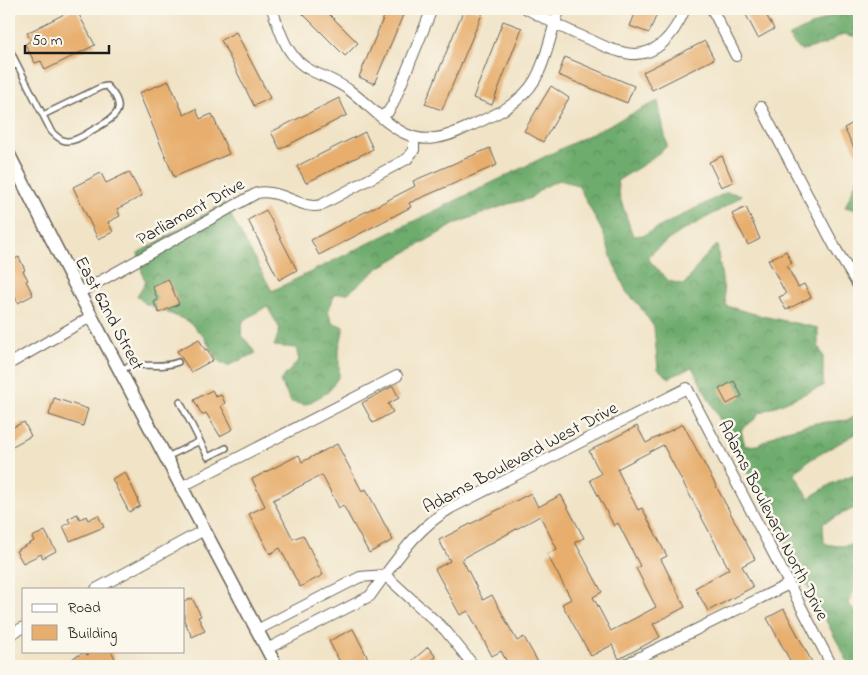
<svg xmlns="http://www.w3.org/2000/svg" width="868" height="675" font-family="'Indie Flower',sans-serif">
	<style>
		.built { fill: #e7d4b7 }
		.forest { fill: url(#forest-crowns); stroke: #456444 }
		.building { fill: #e7ae6d }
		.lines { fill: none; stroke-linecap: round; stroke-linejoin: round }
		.service-casing { stroke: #666258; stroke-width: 8 }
		.minor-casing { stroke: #666258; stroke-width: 12 }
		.tertiary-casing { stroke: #666258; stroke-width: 15 }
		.service { stroke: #fff; stroke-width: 5 }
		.minor { stroke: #fff; stroke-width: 10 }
		.tertiary { stroke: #fff; stroke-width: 12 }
		.labels { text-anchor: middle; stroke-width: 5; stroke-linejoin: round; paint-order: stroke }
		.street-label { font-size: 18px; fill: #1c1c1c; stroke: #fbf7ec }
	</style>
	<defs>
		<pattern id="forest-crowns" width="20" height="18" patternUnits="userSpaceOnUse" patternTransform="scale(1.25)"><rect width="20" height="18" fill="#6eac6d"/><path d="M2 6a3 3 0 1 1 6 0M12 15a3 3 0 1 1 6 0" fill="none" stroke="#5a8b59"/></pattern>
	</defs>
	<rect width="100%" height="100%" fill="#fbf7ec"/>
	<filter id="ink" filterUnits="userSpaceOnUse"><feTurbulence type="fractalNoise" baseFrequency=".02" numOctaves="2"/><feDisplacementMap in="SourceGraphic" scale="10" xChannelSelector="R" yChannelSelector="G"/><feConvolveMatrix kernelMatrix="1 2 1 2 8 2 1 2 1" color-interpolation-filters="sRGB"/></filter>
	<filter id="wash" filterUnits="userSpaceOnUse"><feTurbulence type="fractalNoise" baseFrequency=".0096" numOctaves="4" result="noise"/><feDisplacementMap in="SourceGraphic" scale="20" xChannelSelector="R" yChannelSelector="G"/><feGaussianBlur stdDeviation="1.12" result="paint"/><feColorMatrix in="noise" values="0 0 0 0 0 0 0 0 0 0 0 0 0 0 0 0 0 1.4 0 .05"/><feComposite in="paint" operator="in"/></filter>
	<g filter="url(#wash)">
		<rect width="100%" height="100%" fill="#f0e3c6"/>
		<path class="built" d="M9,199L16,213L18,223L9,227Z"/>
		<path class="forest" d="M845,9H859V37L843,34L825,44L801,51L788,37Z
			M658,101L667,146L649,161L617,181L620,198L633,236L644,235L727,192L742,195C712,219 673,230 647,258L669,281L684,285L702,260L717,245L726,306L762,316L818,328V345L823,356V386L759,413L755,419L741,430L745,446L758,445L782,431L816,423L849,420L859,414V432L808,461L794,473L809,498L831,484L859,472V506L823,523L824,543C836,547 846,547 859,542V584L855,587L849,604L859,616V666H850L692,367L669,378L658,369L654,327L639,305L627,293L613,262L604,235L578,185L559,180L544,187L529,199L508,204L457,223L380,267L348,293L335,294L328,312L332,322L344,327L339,349V376L328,392L305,405L291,402L280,381L299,360L296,348L274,346L280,329L267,306L243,321L241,334L256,353L227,366L217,360L204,337L188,321L144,303L137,296L146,281L143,276L138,253L224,203L272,291Z
			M859,175V211L845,207Z"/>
		<g id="blocks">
			<path class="building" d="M74,9H76L95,45L45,70L41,61L35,63L25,44L31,41L27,33Z
				M298,9H324L358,43L345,56Z
				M387,9L403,15L374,84L359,77Z
				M464,9H472L483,12L442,110L425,104Z
				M637,9H659L649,33L630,26Z
				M743,9H763L774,29L758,38Z
				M503,21L522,28L492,105L473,98Z
				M236,32L270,98L254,106L221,40Z
				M705,41L714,59L652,90L643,72Z
				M565,57L634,86L627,103L558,75Z
				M169,81L184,115L196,109L200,119L212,114L229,154L174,177L139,93Z
				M551,86L569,98L543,142L524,131Z
				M339,98L347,115L280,149L271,132Z
				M855,122L859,130V158L844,128Z
				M365,132L373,149L306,183L297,166Z
				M490,148L497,165L409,203L411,207L319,255L311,240L415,186L413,181Z
				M722,156L733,182L721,187L709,162Z
				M129,172L142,196L117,209L120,216L108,222L113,232L98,239L73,187L101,173L106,183Z
				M746,207L760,239L748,245L732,214Z
				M266,210L297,270L279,280L248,220Z
				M786,251L792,263L787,266L798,287L804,284L811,297L786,310L779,297L786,294L768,260Z
				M19,257L25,270L23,271L28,280L26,281L33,295L18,303L9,284V262Z
				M168,279L179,304L159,313L154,302L158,300L152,286Z
				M199,339L205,350L207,349L213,360L191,372L177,351Z
				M734,381L742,396L727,404L719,389Z
				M393,386L399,398L388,404L393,412L373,423L362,403Z
				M212,390L216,397L221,395L225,403L221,406L233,429L220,436L206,413L202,415L194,400Z
				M54,398L88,409L83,426L49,415Z
				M24,422L31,436L9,448V429Z
				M683,424L755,559L742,566L753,587L708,611L695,588L729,569L663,445L617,469L638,510L642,508L667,556L661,559L685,607L653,624L660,637L619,659L612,645L591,656L562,604L571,599L547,554L557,549L540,516L462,559L483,600L492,595L517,641L524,637L540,666H509L501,651L492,656L468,611L460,615L435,569L450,561L439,540L531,493L538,507L561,495L584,538L575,542L602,592L593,597L611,631L656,607L636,568L640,566L618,523L614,526L590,480L601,474L589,451L637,426L646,443Z
				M337,444L362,491L366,489L393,540L369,553L343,505L339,508L322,475L273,500L293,539L303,535L323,575L300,587L280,548L270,554L249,514L265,506L252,479L299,455L302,462Z
				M125,472L138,499L137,500L140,506L129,512L112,479Z
				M77,514L80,519L86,516L88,520L98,515L104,527L70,541L63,526L70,523L68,519Z
				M45,531L56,551L43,558L41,554L23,563L16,551L34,541L32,537Z
				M192,598L201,616L198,617L205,631L192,637L184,620V602Z
				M784,609L814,666H793L767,618Z
				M353,629L372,666H342L329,641Z
				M428,647L436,657L425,666H406Z
				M95,651H111L115,658L100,666H78L73,658L85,652L87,655Z"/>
		</g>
	</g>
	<g filter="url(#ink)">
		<use href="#blocks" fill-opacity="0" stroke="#666258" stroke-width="1"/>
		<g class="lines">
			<g class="service-casing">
				<path id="service" d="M9,48L17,64
					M9,69L17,64L51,131C55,135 59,140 66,141C75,142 84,135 91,131C113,118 131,111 107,86L101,87L43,115
					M120,370C138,360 159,370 178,362
					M180,402L208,457L226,448
					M167,457L200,441"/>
			</g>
			<g class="minor-casing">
				<path id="minor" d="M272,9C281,33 286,58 312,71C324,77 337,81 349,90C366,102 387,126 406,134C415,138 425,140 435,138C447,137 457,132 468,127C493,116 520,105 535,80C548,58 550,32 560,9
					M527,9C549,21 570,32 593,41C601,45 609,49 618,51C653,63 673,37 685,9
					M712,9L736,56
					M761,107L837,251L859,287
					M381,116L388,112L393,104L432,9
					M79,293L257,193C280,188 303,211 321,205L407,159L414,150V137
					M9,364L92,316
					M181,487L397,376
					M96,589L204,530
					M257,630L360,577L385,575L370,596L267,649
					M9,635L24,627
					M474,666L445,630L385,575C405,548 422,525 451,508L687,388L832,666
					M622,666L789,584"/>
			</g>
			<g class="tertiary-casing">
				<path id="tertiary" d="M9,155L79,293L276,666"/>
			</g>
			<use href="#service" class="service"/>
			<use href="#minor" class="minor"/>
			<use href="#tertiary" class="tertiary"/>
		</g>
	</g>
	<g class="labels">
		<g class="street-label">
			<text transform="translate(190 211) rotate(-29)" y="6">Parliament Drive</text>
			<text transform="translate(110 313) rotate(62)" y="6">East 62nd Street</text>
			<text transform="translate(520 457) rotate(-28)" y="6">Adams Boulevard West Drive</text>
			<text transform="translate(774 520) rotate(63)" y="6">Adams Boulevard North Drive</text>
		</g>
	</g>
	<rect width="868" height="675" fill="none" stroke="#fbf7ec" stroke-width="30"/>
	<rect x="22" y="588" width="162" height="65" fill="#fbf7ec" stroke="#a29f99"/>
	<rect x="32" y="604" width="25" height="8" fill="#ffffff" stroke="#a29f99"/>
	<text x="68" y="612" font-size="15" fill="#1c1c1c">Road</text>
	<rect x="32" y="625" width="25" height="15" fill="#e7ae6d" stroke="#a29f99"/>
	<text x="68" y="638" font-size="15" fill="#1c1c1c">Building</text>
	<path d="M25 45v8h84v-8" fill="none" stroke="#1c1c1c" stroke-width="2.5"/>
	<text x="32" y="45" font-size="15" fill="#1c1c1c" stroke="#fbf7ec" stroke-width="4" paint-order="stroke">50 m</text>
</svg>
